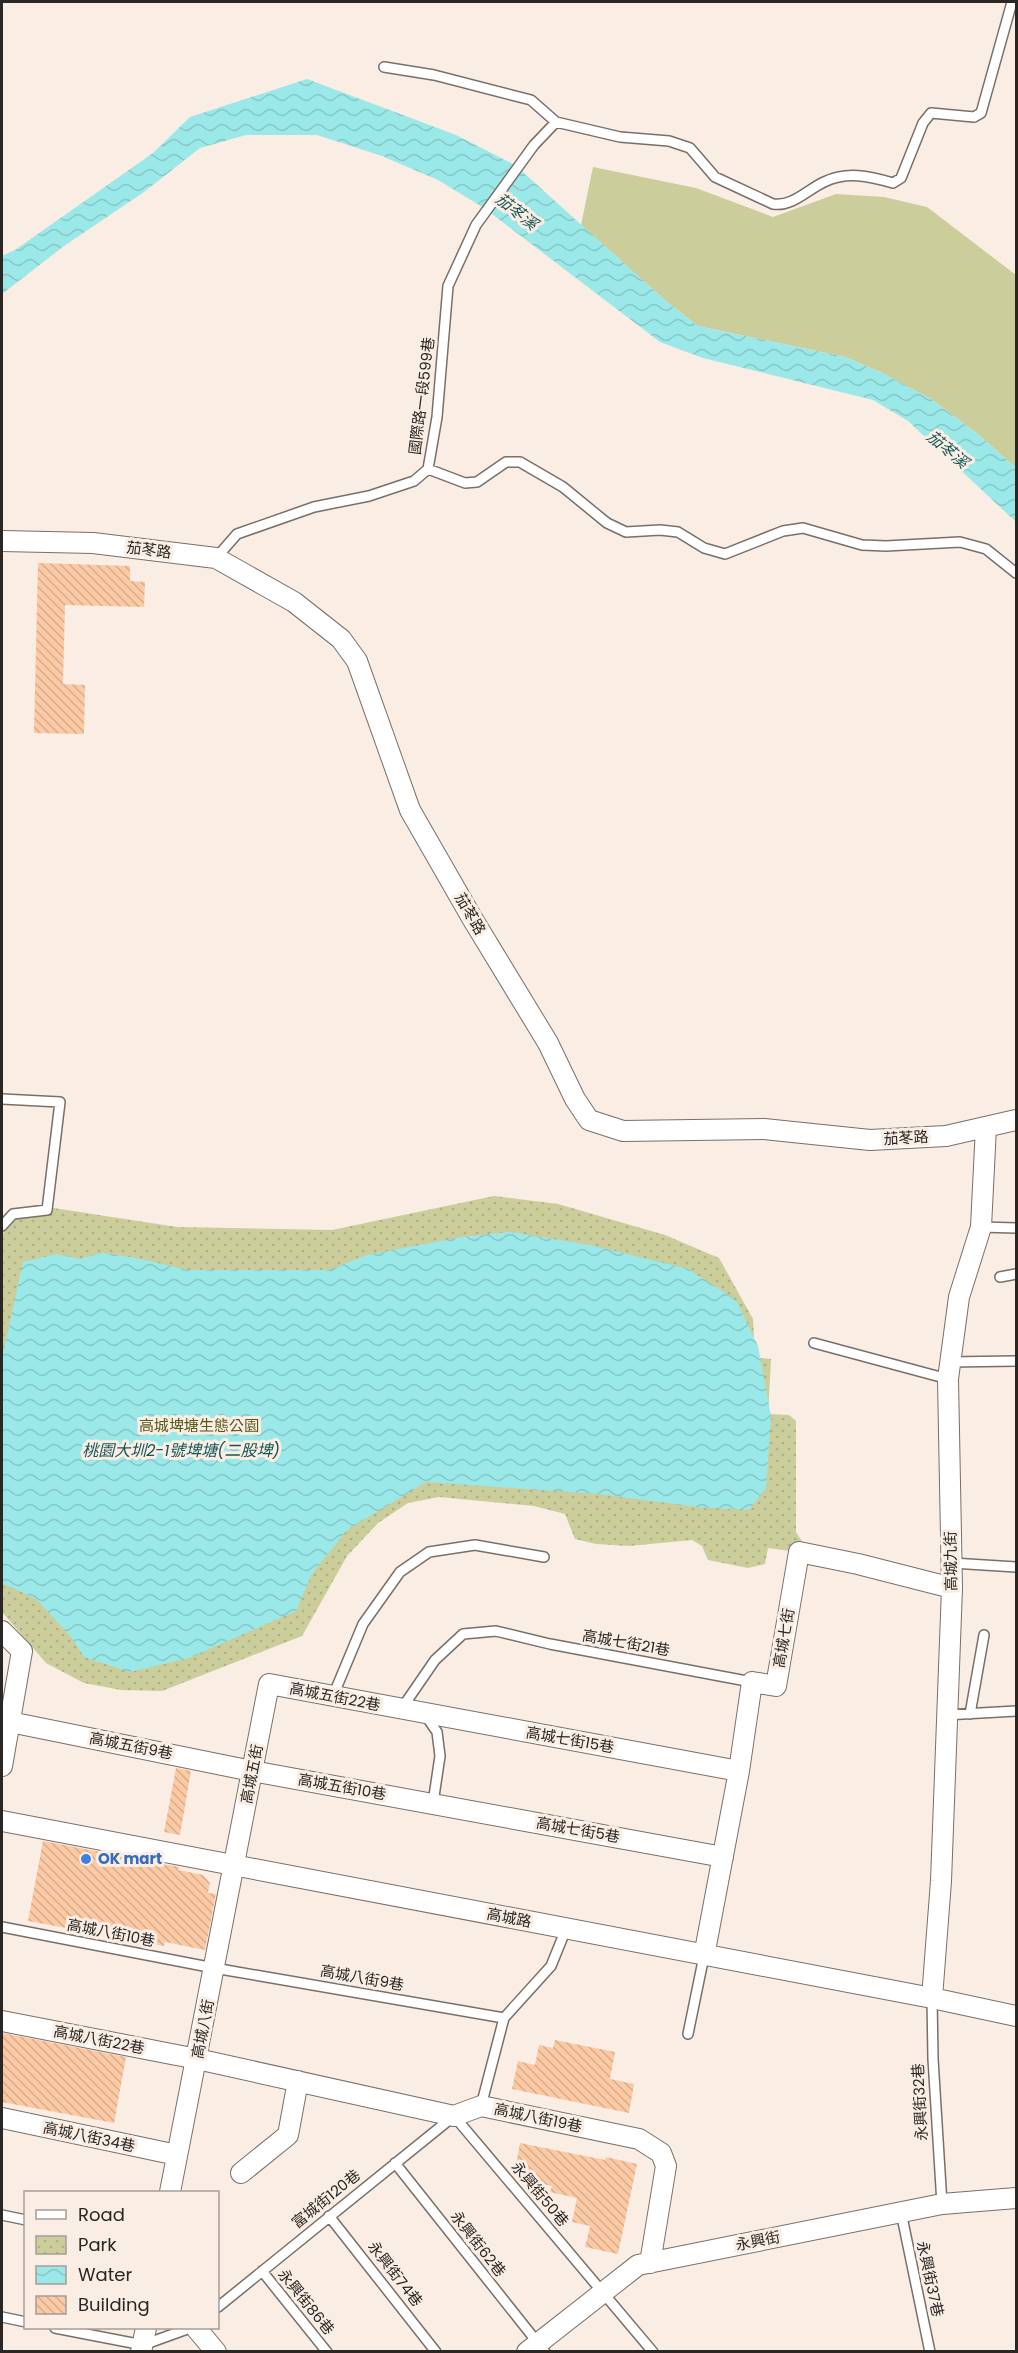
<svg xmlns="http://www.w3.org/2000/svg" width="1018" height="2353" font-family="Poppins,'Noto Sans TC',sans-serif">
	<style>
		.green { fill: #cbce9b }
		.park { fill: url(#park-dots) }
		.water { fill: url(#water-waves) }
		.building { fill: url(#building-back-hatch) }
		.lines { fill: none; stroke-linecap: round; stroke-linejoin: round }
		.service-casing { stroke: #796f68; stroke-width: 12 }
		.minor-casing { stroke: #796f68; stroke-width: 22 }
		.service { stroke: #fff; stroke-width: 9 }
		.minor { stroke: #fff; stroke-width: 20 }
		.shop-dot { fill: #3f7fe0; stroke: #f9ede4; stroke-width: 2 }
		.labels { text-anchor: middle; stroke-width: 6; stroke-linejoin: round; paint-order: stroke }
		.street-label { font-size: 15px; fill: #2a2623; stroke: #f9ede4 }
		.park-label { font-size: 15px; fill: #565818; stroke: #f9ede4 }
		.shop-label { font-size: 15px; font-weight: bold; fill: #366cbe; stroke: #f9ede4; text-anchor: start }
		.water-label { font-size: 16px; font-style: italic; fill: #145657; stroke: #f9ede4 }
	</style>
	<defs>
		<pattern id="park-dots" width="8" height="8" patternUnits="userSpaceOnUse" patternTransform="scale(1.5)"><rect width="8" height="8" fill="#cbce9b"/><path d="M2 2h.1M6 6h.1" fill="none" stroke="#aeb185" stroke-width="1.8" stroke-linecap="round"/></pattern>
		<pattern id="water-waves" width="16" height="10" patternUnits="userSpaceOnUse" patternTransform="scale(1.5)"><rect width="16" height="10" fill="#9be8e9"/><path d="M0 5q4-4 8 0t8 0" fill="none" stroke="#86c7c8"/></pattern>
		<pattern id="building-back-hatch" width="6" height="6" patternUnits="userSpaceOnUse" patternTransform="scale(1.5)"><rect width="6" height="6" fill="#fbc9a4"/><path d="M-1 5l2 2M0 0l6 6M5-1l2 2" fill="none" stroke="#d7ac8d"/></pattern>
	</defs>
	<rect width="100%" height="100%" fill="#f9ede4"/>
	<path class="green" d="M593,167L696,188L773,217L836,194L884,197L927,207L1016,275V468L979,435L931,399L880,372L845,357L698,326L667,302L581,225Z"/>
	<path class="park" d="M494,1196L558,1204L665,1235L719,1258L753,1319L755,1357L771,1359L768,1414L789,1415L796,1421V1532L803,1543L790,1551L768,1548L765,1564L748,1568L708,1560L702,1546L692,1540L629,1546L596,1544L575,1539L565,1514L534,1506L439,1497L408,1503L378,1523L347,1556L302,1636L162,1691L121,1690L84,1683L46,1663L2,1612V1236L7,1224L34,1205L177,1227L332,1230Z"/>
	<path class="water" d="M307,79L456,135L515,165L667,302L698,326L845,357L880,372L931,399L979,435L1016,468V522L908,421L873,400L703,358L660,342L484,208L438,180L382,156L317,135H246L200,148L144,192L64,246L2,294V256L15,250L153,153L190,117Z
		M511,1232L590,1245L688,1269L736,1300L758,1346L771,1416L766,1488L749,1510L697,1507L599,1494L426,1482L347,1530L312,1574L296,1611L189,1658L130,1672L84,1657L71,1637L36,1599L2,1583V1358L23,1262L57,1254L80,1259L102,1253L136,1258L188,1270H329L367,1255L462,1237Z"/>
	<path class="building" d="M38,563L130,566V581L145,582L144,607L65,605L63,684L85,685L84,734L34,733Z
		M176,1768L191,1771L180,1835L164,1832Z
		M43,1841L179,1867L178,1870L203,1875L210,1883L208,1893L216,1894L205,1950L165,1942L164,1946L28,1921Z
		M2,2033L126,2057L114,2123L2,2102Z
		M555,2040L615,2052L610,2079L634,2084L629,2113L512,2089L518,2061L535,2065L539,2045L553,2048Z
		M520,2143L605,2160L606,2157L637,2164L618,2254L585,2247L590,2226L572,2222L577,2198L550,2192L552,2186L528,2181L530,2174L515,2171Z"/>
	<g class="lines">
		<g class="service-casing">
			<path id="service" d="M556,122L620,137L669,141L690,148L715,177L773,204C792,207 807,190 824,182C847,171 869,176 893,183L901,178L923,123L931,113L974,117L981,113L1012,2
				M428,469L465,483L477,482L506,462H520L563,487L607,523L626,532L660,530L678,532L704,548L725,554L783,531L803,528L862,545L886,546L960,542L986,549L1016,573
				M216,558L237,534L314,507L369,496L414,481L428,469L437,417L448,286L476,225L534,145L556,122L531,100L434,75L384,67
				M2,1099L60,1102L47,1210L13,1214L2,1226
				M981,1227L1016,1228
				M1000,1277L1016,1274
				M814,1343L948,1379
				M949,1362L1016,1361
				M952,1563L1016,1567
				M333,1696L363,1624L400,1572L429,1552L475,1545L544,1557
				M402,1708L435,1660L463,1634L496,1631L550,1644L752,1682
				M970,1714L984,1635
				M945,1715L1016,1711
				M426,1716L437,1732L440,1756L433,1803
				M2,1927L214,1968L504,2018
				M932,1998L933,2059L942,2204
				M688,2034L704,1956
				M481,2106L504,2018L551,1966L566,1929
				M395,2163L545,2352
				M901,2212L930,2352
				M2,2215L26,2220
				M329,2216L436,2352
				M262,2271L327,2352
				M218,2307L454,2116L653,2352
				M2,2317L26,2322
				M55,2328L143,2345
				M143,2345L190,2328"/>
		</g>
		<g class="minor-casing">
			<path id="minor" d="M2,541L93,543L216,558L294,602L341,639L357,661L410,810L472,918L548,1043L575,1099L589,1120L623,1131L764,1129L870,1140L946,1136L1016,1120
				M2,1631L22,1651L2,1766
				M10,1722L252,1771L723,1857
				M2,1821L932,1998L1016,2016
				M704,1956L739,1771L752,1682L776,1686L799,1552L858,1564L952,1588
				M932,1998L941,1881L952,1588L948,1379L959,1297L981,1227L986,1127
				M2,2021L197,2059L454,2116L481,2106L639,2139L661,2153L666,2166L650,2263
				M2,2118L177,2155
				M241,2173L288,2135L298,2081
				M170,2192L269,1684L739,1771
				M196,2328L216,2352
				M141,2352L146,2328
				M527,2352L638,2265L942,2204L1016,2198"/>
		</g>
		<use href="#service" class="service"/>
		<use href="#minor" class="minor"/>
	</g>
	<circle class="shop-dot" cx="86" cy="1859" r="6"/>
	<g class="labels">
		<g class="street-label">
			<text transform="translate(422 396) rotate(-83)" y="5">國際路一段599巷</text>
			<text transform="translate(149 550) rotate(7)" y="5">茄苳路</text>
			<text transform="translate(470 914) rotate(60)" y="5">茄苳路</text>
			<text transform="translate(906 1138) rotate(-3)" y="5">茄苳路</text>
			<text transform="translate(951 1561) rotate(-91)" y="5">高城九街</text>
			<text transform="translate(784 1638) rotate(-80)" y="5">高城七街</text>
			<text transform="translate(626 1643) rotate(10)" y="5">高城七街21巷</text>
			<text transform="translate(335 1697) rotate(11)" y="5">高城五街22巷</text>
			<text transform="translate(570 1740) rotate(10)" y="5">高城七街15巷</text>
			<text transform="translate(131 1746) rotate(11)" y="5">高城五街9巷</text>
			<text transform="translate(252 1774) rotate(-79)" y="5">高城五街</text>
			<text transform="translate(342 1787) rotate(10)" y="5">高城五街10巷</text>
			<text transform="translate(578 1830) rotate(10)" y="5">高城七街5巷</text>
			<text transform="translate(509 1918) rotate(11)" y="5">高城路</text>
			<text transform="translate(111 1933) rotate(11)" y="5">高城八街10巷</text>
			<text transform="translate(362 1978) rotate(10)" y="5">高城八街9巷</text>
			<text transform="translate(203 2029) rotate(-79)" y="5">高城八街</text>
			<text transform="translate(99 2040) rotate(11)" y="5">高城八街22巷</text>
			<text transform="translate(920 2102) rotate(-93)" y="5">永興街32巷</text>
			<text transform="translate(538 2118) rotate(12)" y="5">高城八街19巷</text>
			<text transform="translate(89 2137) rotate(12)" y="5">高城八街34巷</text>
			<text transform="translate(540 2194) rotate(50)" y="5">永興街50巷</text>
			<text transform="translate(326 2199) rotate(-39)" y="5">富城街120巷</text>
			<text transform="translate(758 2241) rotate(-11)" y="5">永興街</text>
			<text transform="translate(478 2244) rotate(52)" y="5">永興街62巷</text>
			<text transform="translate(395 2274) rotate(52)" y="5">永興街74巷</text>
			<text transform="translate(930 2279) rotate(78)" y="5">永興街37巷</text>
			<text transform="translate(306 2302) rotate(51)" y="5">永興街86巷</text>
		</g>
		<g class="park-label">
			<text x="199" y="1431">高城埤塘生態公園</text>
		</g>
		<g class="shop-label">
			<text x="98" y="1864">OK mart</text>
		</g>
		<g class="water-label">
			<text transform="translate(517 211) rotate(38)" y="6">茄苳溪</text>
			<text transform="translate(948 449) rotate(40)" y="6">茄苳溪</text>
			<text x="181" y="1456">桃園大圳2-1號埤塘(二股埤)</text>
		</g>
	</g>
	<rect width="1018" height="2353" fill="none" stroke="#2a2623" stroke-width="6"/>
	<rect x="24" y="2191" width="195" height="138" fill="#f9ede4" stroke="#a69d97" stroke-width="1.5"/>
	<rect x="36" y="2210" width="30" height="9" fill="#ffffff" stroke="#a69d97" stroke-width="1.5"/>
	<text x="78" y="2221" font-size="18" fill="#2a2623">Road</text>
	<rect x="36" y="2236" width="30" height="18" fill="url(#park-dots)" stroke="#a69d97" stroke-width="1.5"/>
	<text x="78" y="2251" font-size="18" fill="#2a2623">Park</text>
	<rect x="36" y="2266" width="30" height="18" fill="url(#water-waves)" stroke="#a69d97" stroke-width="1.5"/>
	<text x="78" y="2281" font-size="18" fill="#2a2623">Water</text>
	<rect x="36" y="2296" width="30" height="18" fill="url(#building-back-hatch)" stroke="#a69d97" stroke-width="1.5"/>
	<text x="78" y="2311" font-size="18" fill="#2a2623">Building</text>
</svg>
